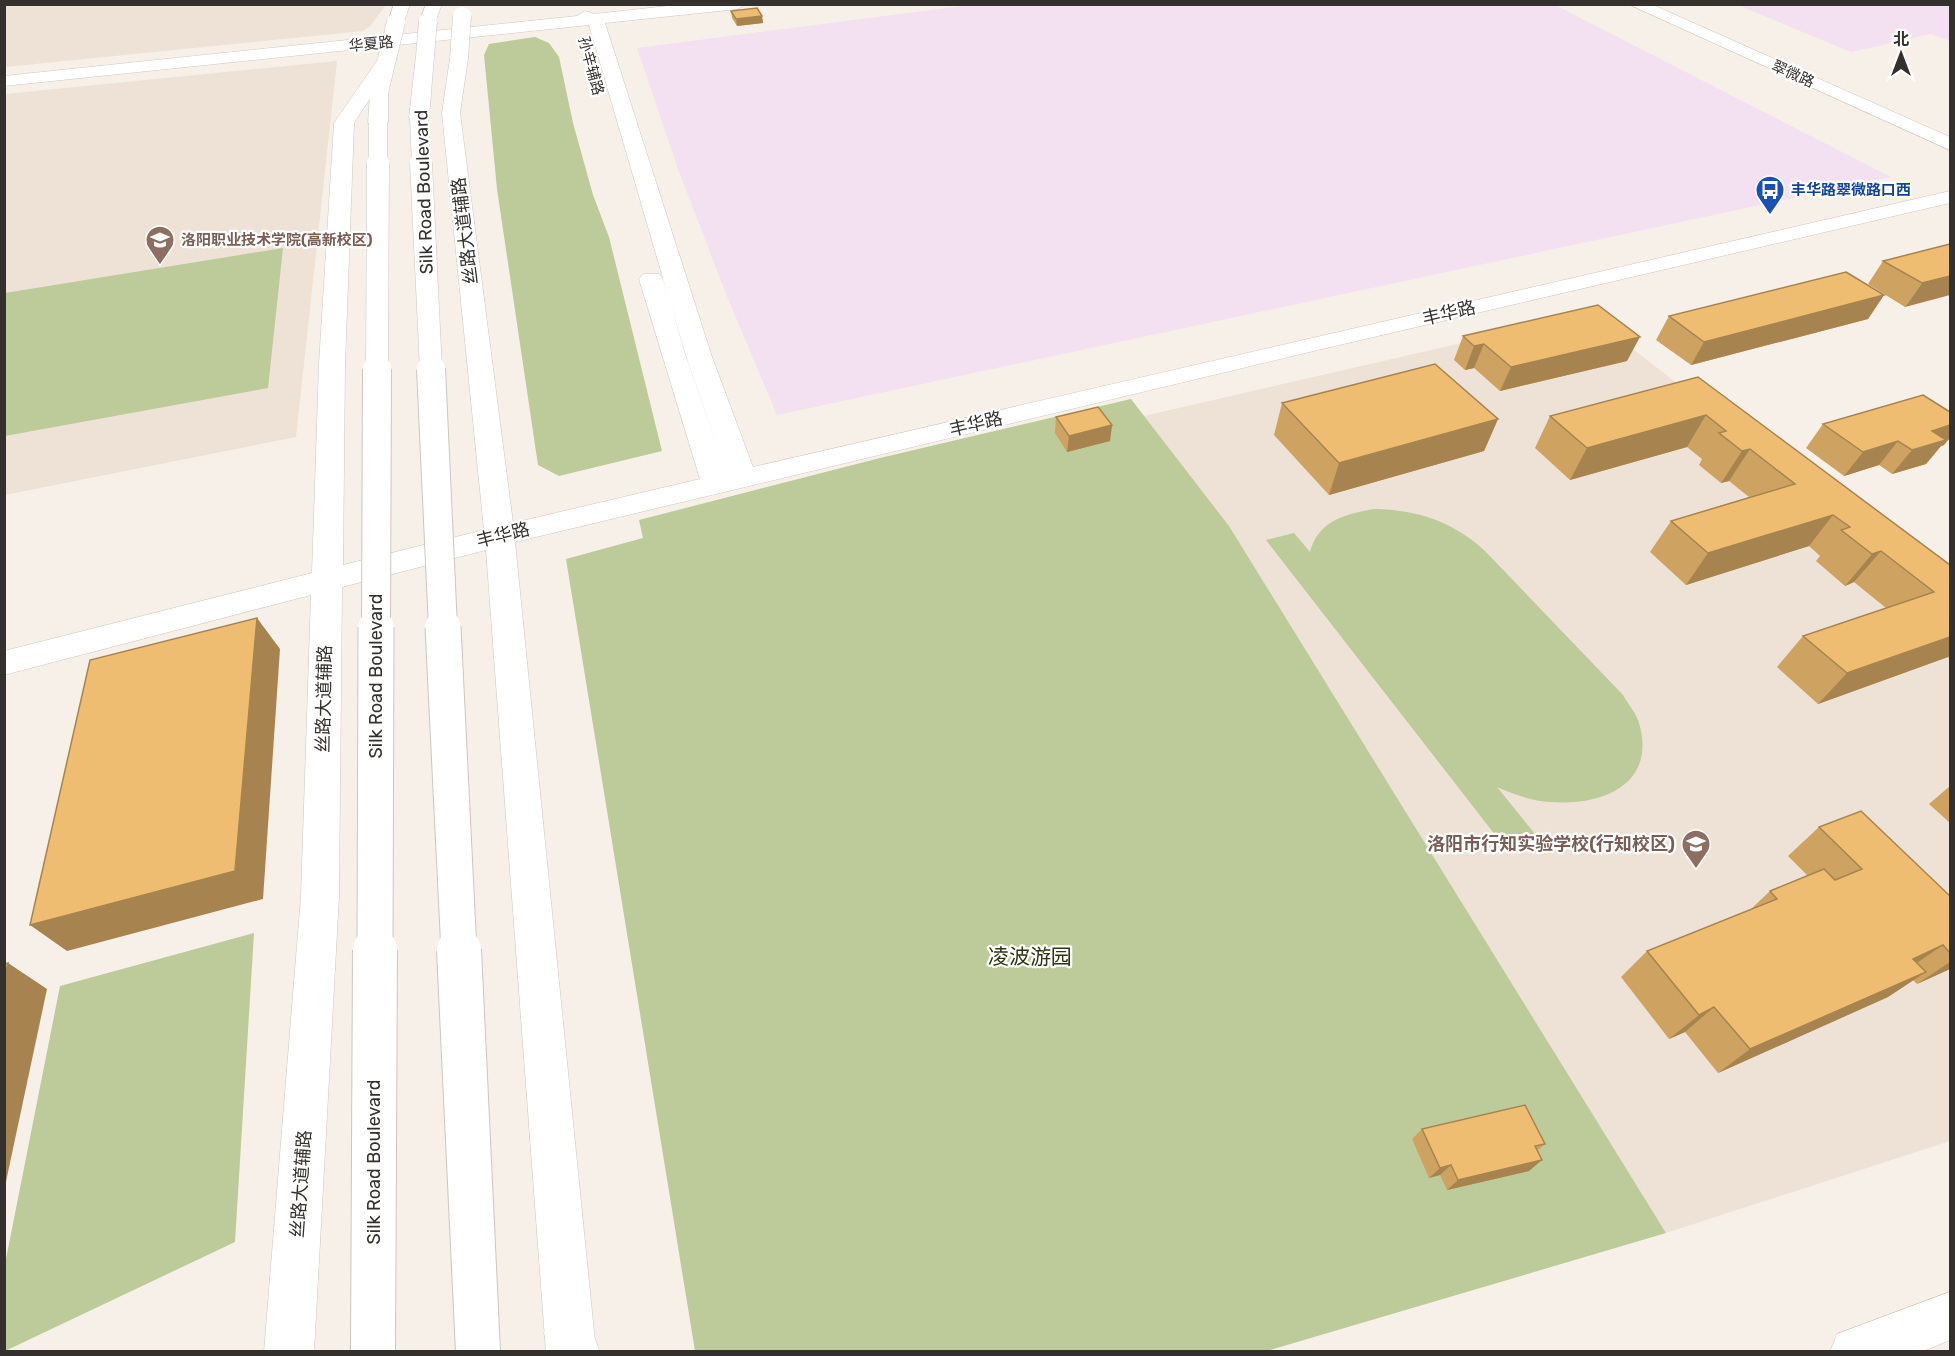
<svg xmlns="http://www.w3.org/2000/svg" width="1955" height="1356" font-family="Rubik,'Noto Sans SC',sans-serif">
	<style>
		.industrial { fill: #f3e0f1 }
		.built { fill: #eee1d5 }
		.green { fill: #bdca9a }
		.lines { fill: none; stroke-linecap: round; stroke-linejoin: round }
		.secondary-casing { stroke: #cdc6bf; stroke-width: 1 }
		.primary-casing { stroke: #cdc6bf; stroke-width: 1 }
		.highway-casing { stroke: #cdc6bf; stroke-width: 1 }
		.secondary { fill: #fff; fill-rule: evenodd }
		.primary { fill: #fff; fill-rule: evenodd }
		.highway { fill: #fff; fill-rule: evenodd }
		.secondary-bridge-casing { stroke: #cdc6bf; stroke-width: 19; stroke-linecap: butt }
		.highway-bridge-far4-casing { stroke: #cdc6bf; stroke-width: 19; stroke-linecap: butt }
		.highway-bridge-far3-casing { stroke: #cdc6bf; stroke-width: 23; stroke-linecap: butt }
		.highway-bridge-far2-casing { stroke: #cdc6bf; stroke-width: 30; stroke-linecap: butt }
		.highway-bridge-far1-casing { stroke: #cdc6bf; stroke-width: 37; stroke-linecap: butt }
		.highway-bridge-casing { stroke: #cdc6bf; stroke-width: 46; stroke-linecap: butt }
		.secondary-bridge { stroke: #fff; stroke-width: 18 }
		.highway-bridge-far4 { stroke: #fff; stroke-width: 18 }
		.highway-bridge-far3 { stroke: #fff; stroke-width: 22 }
		.highway-bridge-far2 { stroke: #fff; stroke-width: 28 }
		.highway-bridge-far1 { stroke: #fff; stroke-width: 35 }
		.highway-bridge { stroke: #fff; stroke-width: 44 }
		.wall { fill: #cea361 }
		.shaded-wall { fill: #a7844f }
		.building { fill: #efbd71; stroke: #a7844f; stroke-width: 1.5 }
		.labels { text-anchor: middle; stroke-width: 4.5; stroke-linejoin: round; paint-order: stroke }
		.far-street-label { font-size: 15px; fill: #33302d; stroke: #fff }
		.far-transit-label { font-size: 15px; font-weight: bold; fill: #164399; stroke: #fff; text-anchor: start }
		.far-education-label { font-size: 15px; font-weight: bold; fill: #785e54; stroke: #fff; text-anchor: start }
		.street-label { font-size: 18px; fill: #33302d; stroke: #fff }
		.education-label { font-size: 18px; font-weight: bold; fill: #785e54; stroke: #fff; text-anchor: end }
		.near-park-label { font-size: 21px; fill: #2c3411; stroke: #fff }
	</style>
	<rect width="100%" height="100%" fill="#f7f0e8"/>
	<path class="industrial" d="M978,4L1555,5L1891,177L777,415L726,294L678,169L637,48Z
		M1738,5H1950V41L1931,34L1851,52Z"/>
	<path class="built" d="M5,4H386V5L370,26L363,31L5,67Z
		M337,61L296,437L5,495V94Z
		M1588,314L1950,596V1141L1666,1233L1229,526L1144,416Z"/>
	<path class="green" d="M535,37L549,43L559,57L573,123L593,195L609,237L662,451L559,476L538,465L497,189L484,55L489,44Z
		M283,248L268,388L5,436V293Z
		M1131,399L1229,526L1666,1233L1267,1351H695L566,559L643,538L639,520L880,458Z
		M1374,509C1418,510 1452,521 1485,551L1623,695C1628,704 1636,713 1639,723C1657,785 1602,806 1550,802C1532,801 1513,794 1497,787L1535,834L1503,845L1266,540L1294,533L1310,552C1318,521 1345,514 1374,509Z
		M254,933L235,1242L5,1351V1264L60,986Z"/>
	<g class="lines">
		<g class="secondary-casing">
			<path id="secondary" d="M686,4H746L738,9L605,23L712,357L753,467L1950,191V203L1322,349L515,542L596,1352H546L486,550L342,587L339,896L314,1352H264L301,896L311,595L4,675V651L312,573L319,364L334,123L381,55L387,54L396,59L354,123L345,364L343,565L484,530L442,113L450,58L459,53L468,58L460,113L513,523L700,479L639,279L643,274H659L663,279L688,362L727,473L686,357L589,25L4,86V76L577,16L585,11L594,14Z
				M1628,4H1651L1950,137V150Z"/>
		</g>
		<g class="primary-casing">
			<path id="primary" d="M1950,1292V1340L1921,1352H1830L1837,1334Z
				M569,1308L586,1316L600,1352H550L544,1333L552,1316Z"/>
		</g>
		<g class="highway-casing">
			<path id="highway" d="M394,4H410L404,22L396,27L388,22Z
				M426,4H442L434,25L428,26L420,21Z
				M425,51L434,56L429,118L419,124L409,118L416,56Z
				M387,54L396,59L388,94V123L378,129L368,123L370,94L378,59Z"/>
		</g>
		<use href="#secondary" class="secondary"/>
		<use href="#primary" class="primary"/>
		<use href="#highway" class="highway"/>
		<g class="secondary-bridge-casing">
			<path id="secondary-bridge" d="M459,58L462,16"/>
		</g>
		<g class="highway-bridge-far4-casing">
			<path id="highway-bridge-far4" d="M425,56L428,21
				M387,59L396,22
				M419,118L421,165
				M378,165V123"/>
		</g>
		<g class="highway-bridge-far3-casing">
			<path id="highway-bridge-far3" d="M421,163L431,370
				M377,370L378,163"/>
		</g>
		<g class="highway-bridge-far2-casing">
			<path id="highway-bridge-far2" d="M431,369L443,628
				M376,628L377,369"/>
		</g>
		<g class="highway-bridge-far1-casing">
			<path id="highway-bridge-far1" d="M443,627L459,952
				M375,952L376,627"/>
		</g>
		<g class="highway-bridge-casing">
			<path id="highway-bridge" d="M459,950L478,1352
				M373,1352L375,950"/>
		</g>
		<use href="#secondary-bridge" class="secondary-bridge"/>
		<use href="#highway-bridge-far4" class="highway-bridge-far4"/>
		<use href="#highway-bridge-far3" class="highway-bridge-far3"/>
		<use href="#highway-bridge-far2" class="highway-bridge-far2"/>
		<use href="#highway-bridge-far1" class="highway-bridge-far1"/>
		<use href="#highway-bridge" class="highway-bridge"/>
	</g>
	<path class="wall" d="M731,11L762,16L763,23L737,26L732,18Z
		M1950,244L1905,307L1868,284L1883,261Z
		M1884,295L1868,319L1691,365L1656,340L1669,316Z
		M1463,336L1627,361L1500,391L1474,368L1465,370L1454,360Z
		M1698,377L1950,565V660L1948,657L1818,704L1777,667L1803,636L1886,608L1854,582L1845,586L1816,561L1820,556L1809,546L1686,585L1650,552L1671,521L1749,497L1729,481L1721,483L1699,465L1702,459L1687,447L1570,480L1535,448L1550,416Z
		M1282,403L1498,419L1484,451L1329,495L1274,435Z
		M1056,417L1112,425L1110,441L1067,452L1055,433Z
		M1823,424L1944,445L1941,446L1926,464L1892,474L1879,465L1844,476L1806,448Z
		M1950,786V823L1929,804Z
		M1819,827L1950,896V969L1917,984L1913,980L1888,997L1718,1073L1685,1032L1669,1039L1621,977L1647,951L1750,910L1770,891L1808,876L1788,856Z
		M1422,1129L1545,1144L1537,1151L1529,1171L1447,1190L1440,1175L1429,1178L1412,1139Z"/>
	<path class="shaded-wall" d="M762,16L763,23L737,26L736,19Z
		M1950,276V295L1905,307L1922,283Z
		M1884,295L1868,319L1691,365L1704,342Z
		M1640,337L1627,361L1500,391L1511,367Z
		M1484,344L1474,368L1465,370L1474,346Z
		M1706,415L1687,447L1570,480L1587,448Z
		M1498,419L1484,451L1329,495L1339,463Z
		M1112,425L1110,441L1067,452L1069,436Z
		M1950,425V438L1944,445L1941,446L1926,464L1892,474L1912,450L1932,431Z
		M1898,441L1879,465L1844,476L1863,452Z
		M1750,449L1729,481L1721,483L1742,451Z
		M1833,515L1809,546L1686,585L1708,553Z
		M1881,551L1854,582L1845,586L1872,554Z
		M257,618L280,649L263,899L67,951L30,925Z
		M1950,637V654L1948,657L1818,704L1847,673Z
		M1943,945L1905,971L1913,959Z
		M1950,962V969L1917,984Z
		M8,963L47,989L4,1191V980Z
		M1926,972L1888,997L1718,1073L1750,1049Z
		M1714,1007L1685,1032L1669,1039L1699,1015Z
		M1542,1160L1529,1171L1447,1190L1458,1180Z
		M1451,1165L1440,1175L1429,1178L1440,1168Z"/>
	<path class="building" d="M757,8L762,16L736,19L731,11Z
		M1950,244V276L1922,283L1883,261Z
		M1846,272L1884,295L1704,342L1669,316Z
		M1598,305L1640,337L1511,367L1484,344L1474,346L1463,336Z
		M1435,364L1498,419L1339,463L1282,403Z
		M1698,377L1950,565V637L1847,673L1803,636L1934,592L1881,551L1872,554L1841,530L1850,527L1833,515L1708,553L1671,521L1795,484L1750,449L1742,451L1719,433L1726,431L1706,415L1587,448L1550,416Z
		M1923,395L1950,412V425L1932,431L1946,440L1912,450L1898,441L1863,452L1823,424Z
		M1098,407L1112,425L1069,436L1056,417Z
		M257,618L235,871L30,925L90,660Z
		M1861,811L1950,896V953L1943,945L1913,959L1926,972L1750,1049L1714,1007L1699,1015L1647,951L1777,899L1770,891L1824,869L1835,880L1862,869L1819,827Z
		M8,963L4,980V964Z
		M1525,1105L1545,1144L1535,1146L1542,1160L1458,1180L1451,1165L1440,1168L1422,1129Z"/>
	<defs>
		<g id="bus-pin" transform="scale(1.5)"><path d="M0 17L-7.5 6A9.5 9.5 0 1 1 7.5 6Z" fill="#1a4fb4" stroke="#fff"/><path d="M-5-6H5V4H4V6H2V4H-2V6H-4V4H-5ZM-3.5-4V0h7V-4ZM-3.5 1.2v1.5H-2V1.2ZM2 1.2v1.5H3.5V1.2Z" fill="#fff"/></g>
		<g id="university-pin" transform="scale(1.5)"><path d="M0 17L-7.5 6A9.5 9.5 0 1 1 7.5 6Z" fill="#8d6e63" stroke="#fff"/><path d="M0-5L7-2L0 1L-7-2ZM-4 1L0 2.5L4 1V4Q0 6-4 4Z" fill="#fff"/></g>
		<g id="school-pin" transform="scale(1.5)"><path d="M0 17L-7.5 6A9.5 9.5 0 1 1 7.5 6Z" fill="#8d6e63" stroke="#fff"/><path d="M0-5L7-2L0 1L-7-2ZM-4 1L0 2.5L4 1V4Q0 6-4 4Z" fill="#fff"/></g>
	</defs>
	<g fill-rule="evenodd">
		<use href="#bus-pin" x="1770" y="190"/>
		<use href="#university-pin" x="160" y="240"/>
		<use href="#school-pin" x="1696" y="844"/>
	</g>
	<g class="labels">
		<g class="far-street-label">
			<text transform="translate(371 44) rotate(-6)" y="5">华夏路</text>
			<text transform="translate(591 66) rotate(75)" y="5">孙辛辅路</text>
			<text transform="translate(1793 74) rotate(24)" y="5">翠微路</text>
		</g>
		<g class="far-transit-label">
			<text x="1791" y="195">丰华路翠微路口西</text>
		</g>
		<g class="far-education-label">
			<text x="181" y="245">洛阳职业技术学院(高新校区)</text>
		</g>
		<g class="street-label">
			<text transform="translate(424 192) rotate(-92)" y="6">Silk Road Boulevard</text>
			<text transform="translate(465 231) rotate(-97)" y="6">丝路大道辅路</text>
			<text transform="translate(1449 313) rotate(-13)" y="6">丰华路</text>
			<text transform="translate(976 424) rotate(-13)" y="6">丰华路</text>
			<text transform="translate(503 535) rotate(-14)" y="6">丰华路</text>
			<text transform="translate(376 676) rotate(-90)" y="6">Silk Road Boulevard</text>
			<text transform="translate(324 699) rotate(-89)" y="6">丝路大道辅路</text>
			<text transform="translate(374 1162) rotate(-90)" y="6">Silk Road Boulevard</text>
			<text transform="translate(301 1184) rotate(-86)" y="6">丝路大道辅路</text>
		</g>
		<g class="education-label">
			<text x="1675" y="850">洛阳市行知实验学校(行知校区)</text>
		</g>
		<g class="near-park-label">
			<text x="1030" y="964">凌波游园</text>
		</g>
	</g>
	<rect width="1955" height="1356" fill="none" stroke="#33302d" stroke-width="12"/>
	<g transform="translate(1901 54)" stroke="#ffffff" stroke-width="4.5" paint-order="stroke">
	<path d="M0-4.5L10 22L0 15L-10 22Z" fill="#33302d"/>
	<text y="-9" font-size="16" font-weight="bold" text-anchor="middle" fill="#33302d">北</text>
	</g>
</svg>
